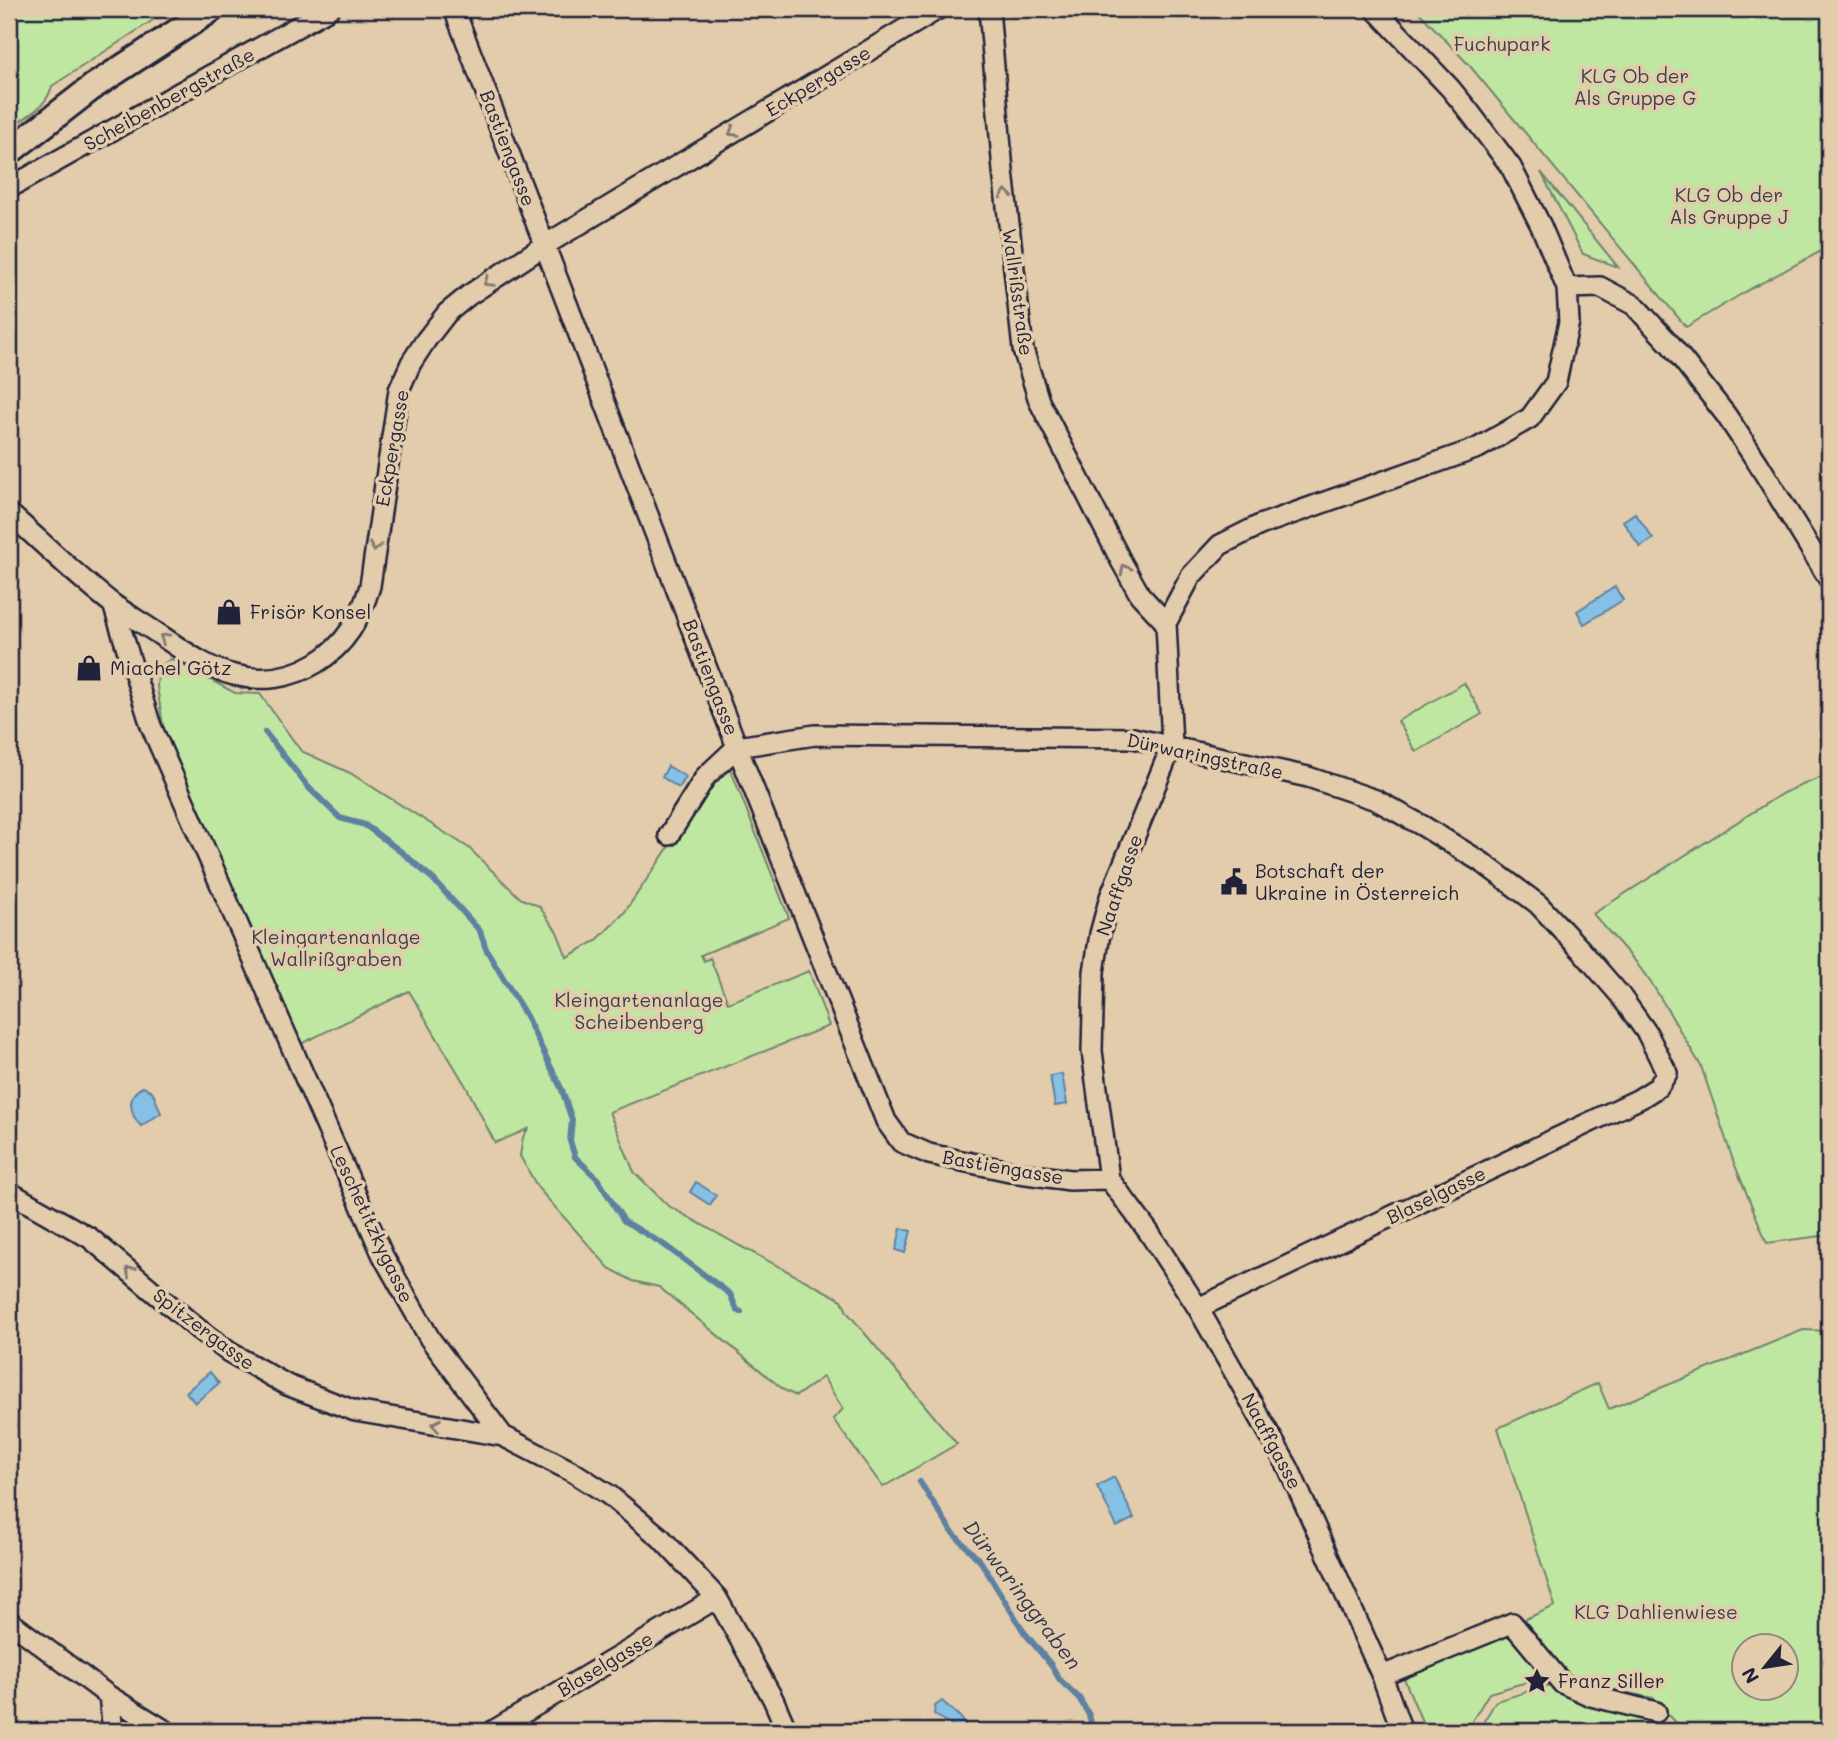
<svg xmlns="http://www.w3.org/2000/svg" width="1838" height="1740" font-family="Mali,sans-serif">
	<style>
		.green { fill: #c0e7a2; stroke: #71846e; stroke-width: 2; fill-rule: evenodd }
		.water { fill: #86c1e5; stroke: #5e81a1; stroke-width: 2 }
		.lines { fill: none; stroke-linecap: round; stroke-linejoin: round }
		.stream { stroke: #5e81a1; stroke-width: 6 }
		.minor-casing { stroke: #22223b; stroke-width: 24 }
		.tertiary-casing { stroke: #22223b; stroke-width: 30 }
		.minor { stroke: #e2ccab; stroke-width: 19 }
		.tertiary { stroke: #e2ccab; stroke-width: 24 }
		.oneway { stroke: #827773 }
		.labels { text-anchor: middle; stroke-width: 7; stroke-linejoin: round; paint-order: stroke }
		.park-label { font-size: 19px; fill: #3a404a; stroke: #e2ccab }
		.street-label { font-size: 19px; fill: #22223b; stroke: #e2ccab }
		.poi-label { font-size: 19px; fill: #22223b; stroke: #e2ccab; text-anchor: start }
		.water-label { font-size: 21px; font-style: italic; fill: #313a54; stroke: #e2ccab }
	</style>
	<rect width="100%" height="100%" fill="#e2ccab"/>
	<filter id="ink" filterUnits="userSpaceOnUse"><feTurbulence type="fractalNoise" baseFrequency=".0143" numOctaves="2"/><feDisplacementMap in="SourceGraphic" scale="14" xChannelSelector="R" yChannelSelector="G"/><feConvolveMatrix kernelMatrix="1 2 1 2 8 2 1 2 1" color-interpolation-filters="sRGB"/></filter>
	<g filter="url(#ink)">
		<path class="green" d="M9,9H170L52,86C47,107 26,117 9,128Z
			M1416,9H1829V247L1750,289L1686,327L1470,66Z
			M1541,172L1618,267L1583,254Z
			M171,659L235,693L260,694L301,751L350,773L469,848L520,898L539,906L557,932L567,957L596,941L624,913L704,795L730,768L789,918L701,955L704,961L710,958L728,1003L809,971L829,1026L609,1112L634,1172L667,1205L740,1246L842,1300L847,1312L957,1444L883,1487L833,1419L843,1409L823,1377L796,1396L784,1390L659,1287L633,1281L609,1268L538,1188L520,1156L523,1137L528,1129L495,1143L467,1088L409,991L301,1044L163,726L157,686L159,667Z
			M1464,683L1482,714L1416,752L1398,721Z
			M1829,774V1235L1767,1243L1734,1163L1701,1066L1654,987L1635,961L1593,914L1783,793Z
			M1803,1330L1829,1331V1731H1684L1653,1698L1566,1680L1521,1621L1555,1606L1498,1428L1598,1383L1609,1409ZM1744,1646H1786V1688H1744Z
			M1506,1632L1544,1677L1489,1693L1466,1731H1426L1402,1674Z
			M1550,1685L1658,1722L1666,1731H1478L1496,1701Z"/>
		<path class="water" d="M1635,513L1653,539L1640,547L1623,521Z
			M1615,587L1623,600L1584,624L1577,611Z
			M668,766L686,777L679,788L662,777Z
			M1062,1074L1067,1104L1055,1106L1050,1076Z
			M143,1087L152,1091L161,1113L141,1126C130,1115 125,1095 143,1087Z
			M696,1182L716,1195L710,1205L690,1192Z
			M901,1228L911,1231L905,1253L896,1250Z
			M210,1372L219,1383L195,1403L186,1392Z
			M1114,1477L1134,1518L1117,1527L1097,1486Z
			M942,1701L960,1717L970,1731H959L934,1714L935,1706Z"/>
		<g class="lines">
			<path class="stream" d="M265,732L308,787L340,818L365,825L404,854L433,879L480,931L486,949L526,1016L562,1090L572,1120L570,1141L575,1157L597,1178L624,1221L663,1244L730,1294L737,1310L741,1312
				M920,1482L952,1532L981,1562L1024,1632L1051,1665L1060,1680L1079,1698L1089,1715L1093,1731"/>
			<g class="minor-casing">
				<path id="minor" d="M454,9L737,747L886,1121L901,1142L929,1154L1019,1173L1070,1180L1109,1179
					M989,9L1003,171L1023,349L1039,401L1121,561L1140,595L1166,623
					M1375,9L1450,88L1468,110L1511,167L1541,226L1567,288L1569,322L1556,382L1530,418L1478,448L1260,525L1220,545L1191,576L1166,623L1172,745L1110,897L1100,934L1094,972L1092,1051L1109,1179L1148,1231L1198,1308L1289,1469L1382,1676L1402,1731
					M9,188L329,9
					M1567,288L1600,287L1634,305L1671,345L1726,415L1758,463L1829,579
					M9,513C43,543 77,577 114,605C130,616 147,626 163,637C184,651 208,669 234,675C262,682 291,678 316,663C346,645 360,619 370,586L399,390L411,363L426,340L447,313L469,295L545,245L938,9
					M113,604L151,726L383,1256L430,1339L503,1436L573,1472L609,1495L661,1538L717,1598L773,1699L787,1731
					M669,835L706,776L737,747L815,735L1133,738L1308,777L1376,800L1423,826L1483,863L1538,904L1581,950L1620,995L1647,1033L1667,1073L1658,1087L1639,1099L1198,1308
					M9,1192L90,1238L198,1329L229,1352L287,1385L355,1411L503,1436
					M9,1621L109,1696L166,1731
					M1382,1676L1512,1623L1562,1683L1591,1696L1656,1712
					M109,1696L113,1731
					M493,1731L717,1598"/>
			</g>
			<g class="tertiary-casing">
				<path id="tertiary" d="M9,152L94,86L212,9"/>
			</g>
			<use href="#minor" class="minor"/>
			<use href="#tertiary" class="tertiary"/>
		</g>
		<defs><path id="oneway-chevron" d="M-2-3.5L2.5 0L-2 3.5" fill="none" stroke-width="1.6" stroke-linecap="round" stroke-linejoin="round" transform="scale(1.75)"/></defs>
		<g class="oneway">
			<use href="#oneway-chevron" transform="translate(733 132) rotate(149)"/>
			<use href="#oneway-chevron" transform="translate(1006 194) rotate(-96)"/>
			<use href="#oneway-chevron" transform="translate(488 282) rotate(147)"/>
			<use href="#oneway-chevron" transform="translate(375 547) rotate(98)"/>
			<use href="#oneway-chevron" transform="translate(1125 569) rotate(-119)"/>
			<use href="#oneway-chevron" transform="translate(164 638) rotate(-146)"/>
			<use href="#oneway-chevron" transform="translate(130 1271) rotate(-140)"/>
			<use href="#oneway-chevron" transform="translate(436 1425) rotate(-170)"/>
		</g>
	</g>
	<defs>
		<g id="shop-bare" transform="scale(2.1)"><path d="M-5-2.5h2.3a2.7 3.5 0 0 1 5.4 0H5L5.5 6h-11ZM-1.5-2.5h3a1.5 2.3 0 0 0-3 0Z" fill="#22223b" stroke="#e2ccab" stroke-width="2.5" paint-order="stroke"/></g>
		<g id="civic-bare" transform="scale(2.1)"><path d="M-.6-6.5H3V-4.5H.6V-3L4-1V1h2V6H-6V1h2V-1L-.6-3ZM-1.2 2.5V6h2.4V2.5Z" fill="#22223b" stroke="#e2ccab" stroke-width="2.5" paint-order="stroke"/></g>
		<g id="sight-bare" transform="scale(2.1)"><path d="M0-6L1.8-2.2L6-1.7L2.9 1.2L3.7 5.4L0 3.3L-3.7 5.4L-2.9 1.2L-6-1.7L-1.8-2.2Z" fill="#22223b" stroke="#e2ccab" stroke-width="2.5" paint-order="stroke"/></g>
	</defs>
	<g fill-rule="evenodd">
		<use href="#shop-bare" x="229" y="612"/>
		<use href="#shop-bare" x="89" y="668"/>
		<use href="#civic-bare" x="1234" y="882"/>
		<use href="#sight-bare" x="1537" y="1681"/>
	</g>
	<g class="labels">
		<g class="park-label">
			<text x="1502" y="51">Fuchupark</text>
			<text x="1635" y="83">KLG Ob der<tspan x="1635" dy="22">Als Gruppe G</tspan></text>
			<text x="1729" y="202">KLG Ob der<tspan x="1729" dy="22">Als Gruppe J</tspan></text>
			<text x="336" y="944">Kleingartenanlage<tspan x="336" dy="22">Wallrißgraben</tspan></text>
			<text x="639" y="1007">Kleingartenanlage<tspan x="639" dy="22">Scheibenberg</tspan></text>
			<text x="1656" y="1619">KLG Dahlienwiese</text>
		</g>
		<g class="street-label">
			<text transform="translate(818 81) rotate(-31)" y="7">Eckpergasse</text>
			<text transform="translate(169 99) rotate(-29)" y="7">Scheibenbergstraße</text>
			<text transform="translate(508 148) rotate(69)" y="7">Bastiengasse</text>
			<text transform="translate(1018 292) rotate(82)" y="7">Wallrißstraße</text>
			<text transform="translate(392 448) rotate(-80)" y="7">Eckpergasse</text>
			<text transform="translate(711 677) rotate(69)" y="7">Bastiengasse</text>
			<text transform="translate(1205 756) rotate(12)" y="7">Dürwaringstraße</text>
			<text transform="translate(1119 885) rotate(-71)" y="7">Naaffgasse</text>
			<text transform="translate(1003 1167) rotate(10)" y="7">Bastiengasse</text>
			<text transform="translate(1436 1195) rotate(-26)" y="7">Blaselgasse</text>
			<text transform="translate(372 1224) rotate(65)" y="7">Leschetitzkygasse</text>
			<text transform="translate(204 1329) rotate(37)" y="7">Spitzergasse</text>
			<text transform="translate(1272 1441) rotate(62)" y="7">Naaffgasse</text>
			<text transform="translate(605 1664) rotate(-31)" y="7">Blaselgasse</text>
		</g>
		<g class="poi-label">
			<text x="250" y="619">Frisör Konsel</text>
			<text x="110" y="675">Miachel Götz</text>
			<text x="1255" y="878">Botschaft der<tspan x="1255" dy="22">Ukraine in Österreich</tspan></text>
			<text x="1558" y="1688">Franz Siller</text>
		</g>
		<g class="water-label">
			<text transform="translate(1022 1595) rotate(53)" y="7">Dürwaringgraben</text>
		</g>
	</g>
	<rect width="1838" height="1740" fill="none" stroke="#e2ccab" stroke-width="35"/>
	<rect x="18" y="18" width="1803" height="1705" fill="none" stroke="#22223b" stroke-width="2.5" filter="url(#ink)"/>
	<g transform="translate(1765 1667) rotate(240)"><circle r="33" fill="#e2ccab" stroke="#95887e" stroke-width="2"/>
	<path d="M0-5L12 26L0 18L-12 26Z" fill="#22223b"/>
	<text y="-10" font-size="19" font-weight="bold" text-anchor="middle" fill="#22223b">N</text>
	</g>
</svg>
